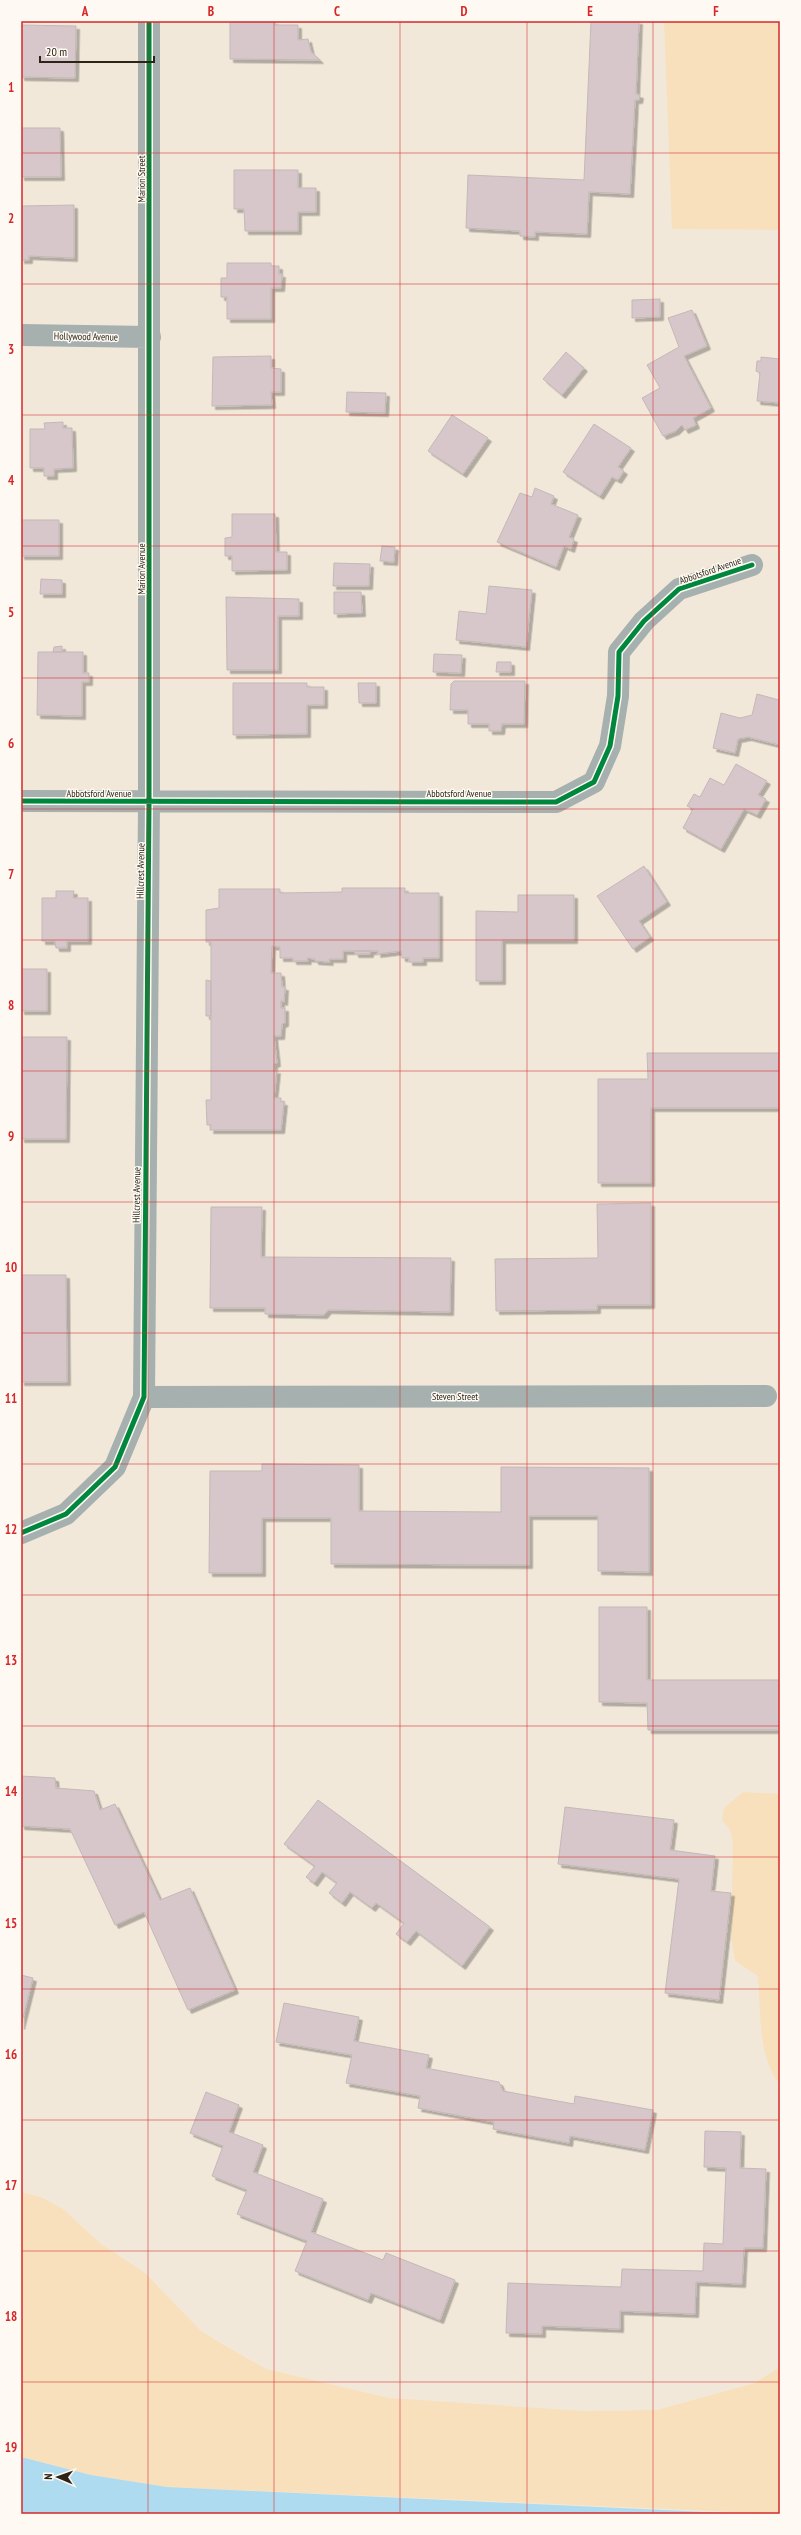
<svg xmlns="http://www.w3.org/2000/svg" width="801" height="2535" font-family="'PT Sans Narrow',sans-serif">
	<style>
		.green { fill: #f8e0bc }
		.water { fill: #afdbf0 }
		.building { fill: #d7c6ca; stroke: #c3b9b7; filter: url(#shadow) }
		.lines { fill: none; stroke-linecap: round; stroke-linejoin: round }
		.minor { stroke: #a5b0af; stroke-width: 22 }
		.cycleway-casing { stroke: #fefaf3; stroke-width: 8 }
		.cycleway { stroke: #00873e; stroke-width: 5 }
		.grid { fill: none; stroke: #d62828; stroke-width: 1; stroke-opacity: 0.55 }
		.labels { text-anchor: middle; stroke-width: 3; stroke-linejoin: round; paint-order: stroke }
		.street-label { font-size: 10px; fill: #2c2417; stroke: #fefaf3 }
		.neatline { fill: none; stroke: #d62828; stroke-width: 1.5 }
		.grid-label { font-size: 13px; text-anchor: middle; font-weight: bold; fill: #d62828 }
	</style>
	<defs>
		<filter id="shadow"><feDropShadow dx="3.5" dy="3.5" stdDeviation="0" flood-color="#0004"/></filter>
	</defs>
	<rect width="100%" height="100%" fill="#f2e8da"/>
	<path class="green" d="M664,21H780V230L672,229Z
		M743,1792L780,1794V2085C757,2055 761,2013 758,1976L735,1961L731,1937L733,1843L730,1830L722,1820L724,1808Z
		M21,2192L41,2197L63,2209L101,2244L145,2273L201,2331L222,2344L266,2369L389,2398L583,2411L657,2410L755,2383L780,2367V2514L167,2487L91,2475L21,2457Z"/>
	<path class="water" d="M21,2457L91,2475L167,2487L748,2514H21Z"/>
	<path class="building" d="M230,21H275V25H298V40L308,39L311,52L320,60L230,59Z
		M591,21H639L636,94L640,95L639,100H635L630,194L589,192L587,234L535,232V237L520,236V231L466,228L468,175L584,180Z
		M21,25L76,26L75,78L21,77Z
		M21,128H60L61,177H21Z
		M234,170H298V188H316V212H298V231H245L244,209H234Z
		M74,205V258L29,256V260H21V206Z
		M227,263H271V266H279V274H282L281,288H271V319H227V297H221V278H227Z
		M660,299V317L632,318V300Z
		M692,310L707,346L684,356L711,408L693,418L696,425L685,430L682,425L676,431L663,436L642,398L660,388L647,365L679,347L668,318Z
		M566,352L584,368L562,395L543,379Z
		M271,356V368L281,369V392H271L272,405L212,406L213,357Z
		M761,357L780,359V403L757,401L760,373L756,371L757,361H761Z
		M347,392L386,393L385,413L346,412Z
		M452,415L488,438L463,474L428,451Z
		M63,422V428H72L73,468L54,469V476H44V468H30V429H45L44,423Z
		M594,424L631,448L618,467L624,471L618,480L612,477L600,496L563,472Z
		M535,488L554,496L551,504L578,515L569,537L574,539L571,549L564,546L556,567L497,542L520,493L532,497Z
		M232,514H275L276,552H287V570L232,571V556H225V538L232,537Z
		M21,520H59V556H21Z
		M382,546L395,547L394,562L380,561Z
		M334,563L370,564L369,586H333Z
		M41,579L62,580V594H40Z
		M489,586L532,590L526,647L456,640L459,611L486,614Z
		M334,592H361L362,613L334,614Z
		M226,597L299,599V616H278V670H227Z
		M62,646V652H53L54,647Z
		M38,652H83V673H89V682H82V716L37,715Z
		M434,654L462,655L461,673L433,672Z
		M497,662H511V672H496Z
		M454,681H525L524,724H502L501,731H489V724H468V710H450L451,684Z
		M233,683H307V687H324V705H307V734L233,735Z
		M358,683H376V703H359Z
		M757,694L779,700L780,694V745L748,737L738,739L735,753L713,748L721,713L740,718L752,715Z
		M736,764L767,781L758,795L766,799L757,815L744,809L721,849L683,828L693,809L687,806L694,794L700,797L710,778L724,785Z
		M644,866L667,902L639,921L650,937L633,949L597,896Z
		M342,888H405V893H439V958H423V962H409V958H402L401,951L377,954L378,951H343V959H329L330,962L315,961V959L307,958L308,961H293V958H280V947L272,946L271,973H281L282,987H285L284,1002L281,1001V1008H285V1023L282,1024L281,1036H274L277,1063L274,1064V1071L277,1070L274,1098H281V1102H284L281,1130H210L211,1125H207L206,1100H211V942H206V910L219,908V889H280V893L342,892Z
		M56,891H74L73,898H88V941H67V948H56L55,941H42V898H56Z
		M518,895H574V940H502V981H476V911L518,912Z
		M355,951H370V954H355Z
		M21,969H47V1011H21Z
		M206,980L211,981V1016H206Z
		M21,1037H67L66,1139H21Z
		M647,1053H780V1108H651V1183H598V1079H648Z
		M651,1203V1305H597V1310L496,1311L495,1259L598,1258L597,1204Z
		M211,1207H262L261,1257L451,1258L450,1312L328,1310L324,1315L265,1314V1308H210Z
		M21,1275H66L67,1382H21Z
		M262,1464L359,1465V1511L501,1512V1467L649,1468V1572L598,1571V1516H529V1565L331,1564V1518H262V1573H209L210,1471H262Z
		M599,1607H647V1680H780V1730H648L647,1703L599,1702Z
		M21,1776L55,1778L56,1788L94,1791L100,1810L115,1804L160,1900L190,1888L235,1990L188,2010L144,1912L115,1925L70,1829L21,1826Z
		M318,1800L490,1927L462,1966L416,1931L407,1942L396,1934L404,1923L376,1903L372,1908L350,1892L342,1903L329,1893L337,1883L322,1872L314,1883L306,1877L315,1866L284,1844Z
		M565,1807L674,1820L670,1850L715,1856L711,1891L731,1893L719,2000L665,1993L679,1879L558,1864Z
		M21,1975L33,1978L21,2026Z
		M284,2003L359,2017L354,2041L429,2055L426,2068L499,2082L503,2091L574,2104L575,2096L653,2110L645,2150L570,2136L569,2143L493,2129L494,2122L418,2108L420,2096L346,2083L352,2055L276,2042Z
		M206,2092L239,2105L229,2132L263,2145L253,2172L323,2199L311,2232L383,2260L386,2253L455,2280L440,2320L371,2293L368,2300L295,2271L307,2241L237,2214L247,2190L212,2176L223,2146L190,2133Z
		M705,2131L741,2132L740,2168L766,2169L763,2248H744L742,2284L696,2282L695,2314L620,2311V2329L542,2326V2334L506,2333L508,2283L621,2287L622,2269L703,2271L704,2243L723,2244L726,2168L704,2167Z"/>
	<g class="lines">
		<path class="minor" d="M21,335L150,337
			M21,801L556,802L594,782L610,746L618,696L619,652L644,621L679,589L752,565
			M144,1397L766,1396
			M21,1533L66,1514L115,1467L144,1397L149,802V21"/>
		<g class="cycleway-casing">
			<path id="cycleway" d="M21,801L556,802L594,782L610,746L618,696L619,652L644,621L679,589L752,565
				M21,1533L66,1514L115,1467L144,1397L149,802V21"/>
		</g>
		<use href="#cycleway" class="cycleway"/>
	</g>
	<path class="grid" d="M148,21V2514M274,21V2514M400,21V2514M527,21V2514M653,21V2514M21,153H780M21,284H780M21,415H780M21,546H780M21,678H780M21,809H780M21,940H780M21,1071H780M21,1202H780M21,1333H780M21,1464H780M21,1595H780M21,1726H780M21,1857H780M21,1989H780M21,2120H780M21,2251H780M21,2382H780"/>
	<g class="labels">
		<g class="street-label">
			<text transform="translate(141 179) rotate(-90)" y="4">Marion Street</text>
			<text transform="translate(86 336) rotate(1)" y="4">Hollywood Avenue</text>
			<text transform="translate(141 569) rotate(-90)" y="4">Marion Avenue</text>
			<text transform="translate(710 570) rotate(-19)" y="4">Abbotsford Avenue</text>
			<text x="99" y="797">Abbotsford Avenue</text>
			<text x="459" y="797">Abbotsford Avenue</text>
			<text transform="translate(140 871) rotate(-89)" y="4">Hillcrest Avenue</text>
			<text transform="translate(136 1195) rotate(-89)" y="4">Hillcrest Avenue</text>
			<text x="455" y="1400">Steven Street</text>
		</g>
	</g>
	<rect width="801" height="2535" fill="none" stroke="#fefaf3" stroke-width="44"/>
	<g transform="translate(58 2477) rotate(272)" stroke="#fefaf3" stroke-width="3" paint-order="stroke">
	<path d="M0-3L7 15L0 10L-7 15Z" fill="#2c2417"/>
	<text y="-6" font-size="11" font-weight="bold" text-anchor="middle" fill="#2c2417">N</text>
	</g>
	<path d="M40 56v6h114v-6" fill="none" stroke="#2c2417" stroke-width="2"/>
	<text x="46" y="56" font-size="12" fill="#2c2417" stroke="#fefaf3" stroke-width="3" paint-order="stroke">20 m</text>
	<rect x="22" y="22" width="757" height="2491" class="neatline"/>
	<g class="grid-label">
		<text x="85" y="16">A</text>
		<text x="211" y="16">B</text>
		<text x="337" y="16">C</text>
		<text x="464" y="16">D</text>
		<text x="590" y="16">E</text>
		<text x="716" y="16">F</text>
		<text x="11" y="92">1</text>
		<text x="11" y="223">2</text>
		<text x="11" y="354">3</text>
		<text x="11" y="485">4</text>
		<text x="11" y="617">5</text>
		<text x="11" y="748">6</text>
		<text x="11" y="879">7</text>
		<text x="11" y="1010">8</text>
		<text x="11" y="1141">9</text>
		<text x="11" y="1272">10</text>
		<text x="11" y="1403">11</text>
		<text x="11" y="1534">12</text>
		<text x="11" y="1665">13</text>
		<text x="11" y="1796">14</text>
		<text x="11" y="1928">15</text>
		<text x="11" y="2059">16</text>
		<text x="11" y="2190">17</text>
		<text x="11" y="2321">18</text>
		<text x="11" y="2452">19</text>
	</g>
</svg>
